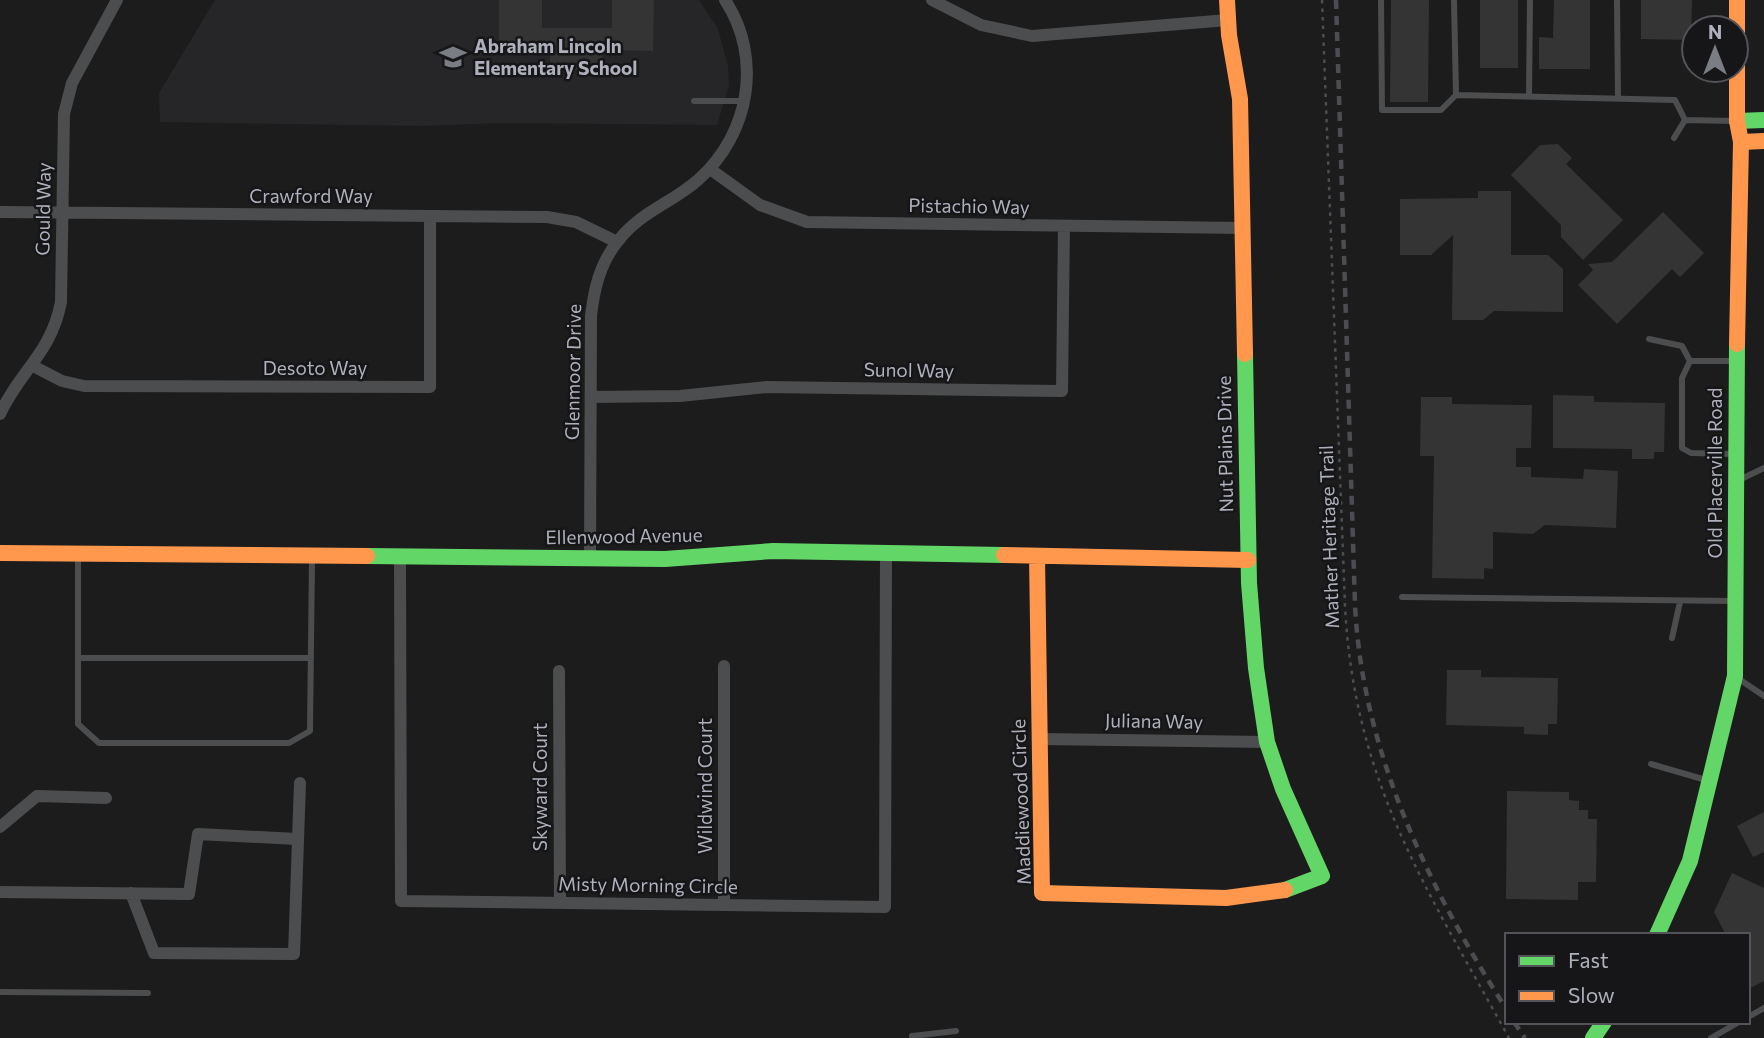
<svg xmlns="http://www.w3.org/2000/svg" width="1764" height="1038" font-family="Commissioner,sans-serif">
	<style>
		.built { fill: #262628 }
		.building { fill: #343434 }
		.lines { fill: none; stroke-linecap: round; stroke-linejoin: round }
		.path { stroke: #4d4e51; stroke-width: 2.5; stroke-dasharray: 3.5 5; stroke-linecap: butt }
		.lane { stroke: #4c4d4f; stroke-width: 6 }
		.street { stroke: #4c4d4f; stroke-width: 12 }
		.fast { stroke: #63d668; stroke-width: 16 }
		.slow { stroke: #ff974d; stroke-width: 16 }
		.rail { stroke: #4c4d50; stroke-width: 4.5; stroke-dasharray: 9 7; stroke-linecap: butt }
		.labels { text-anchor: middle; stroke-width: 5; stroke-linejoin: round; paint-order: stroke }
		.poi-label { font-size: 19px; font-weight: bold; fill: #aeb1bc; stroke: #161618; text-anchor: start }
		.street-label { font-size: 19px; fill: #aeb1bc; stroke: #161618 }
	</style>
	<rect width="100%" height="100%" fill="#1c1c1c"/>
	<path class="built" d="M215,0H699L718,29L728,66L729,85L717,125L499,123L423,126L160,122L159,93Z"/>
	<path class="building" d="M499,0H542V28H612V0H654L653,51L603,50V70L550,69V50H499Z
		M1391,0H1429L1428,102H1390Z
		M1480,0H1518V68H1480Z
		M1554,0H1590V69H1539V37L1553,38Z
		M1641,0H1692L1691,40L1641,39Z
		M1558,144L1572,158L1566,164L1623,220L1583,260L1561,237V225L1511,175L1540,145Z
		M1478,191H1511V255H1548L1563,269V312L1494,311L1483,320H1452L1453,235L1431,255H1400V199L1478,198Z
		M1663,212L1704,253L1680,277L1672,269L1617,324L1578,285L1593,270L1588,264L1612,262Z
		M1553,395L1594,396V402L1665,403L1664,452H1654V459H1632V449L1553,448Z
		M1421,397H1452V404L1532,405L1531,448H1516V467H1531V477L1583,479L1584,469L1618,471L1616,528L1545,525L1533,534L1493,532V569L1484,568V579L1432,578L1434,456H1420Z
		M1447,670H1481V677L1558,678L1557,724H1548V735L1524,734V727L1446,725Z
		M1507,791L1569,792V800L1579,801V810H1588V819H1597L1596,882H1578V900L1506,899Z
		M1764,812V852L1753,857L1737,826Z
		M1732,873L1764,888V981L1748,989V935H1726L1714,912Z"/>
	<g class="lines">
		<path class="path" d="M1322,0L1345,606C1354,782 1427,889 1509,1038"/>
		<path class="lane" d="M1381,0L1382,110H1441L1456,95L1454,0
			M1617,0L1618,98
			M1456,95L1675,100L1685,120
			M1529,96L1530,0
			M694,101H743
			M1685,120L1736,121
			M1674,138L1685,120
			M1649,339L1682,346L1690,361
			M1690,361L1682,378V448L1691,453L1732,454
			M1690,361H1733
			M1735,482L1764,468
			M78,556V724L99,743H289L310,731L312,557
			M1402,597L1732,601
			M1672,638L1680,602
			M78,658H311
			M1736,677L1764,696
			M1651,764L1706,780
			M0,992L148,993
			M1748,1017L1764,1008
			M912,1036L956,1031
			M1711,1038L1739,1022"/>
		<path class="street" d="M932,0L981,25L1032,36L1228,20
			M710,169L760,205L807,222L1243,228
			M0,212L547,217L576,222L617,242
			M33,366L62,381L84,386L430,387V216
			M591,397L680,396L767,387L1062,391L1064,226
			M0,414C20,370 51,354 61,302L64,114L72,83L117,0
			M400,557L401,901L885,907L886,553
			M590,559L591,316C594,289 600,263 618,241C640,212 672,203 698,180C750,134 763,58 725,0
			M724,666V905
			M559,671L560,903
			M1040,739L1267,742
			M0,827L37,796L106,798
			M0,892L189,894L198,834L297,839
			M131,893L154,953L294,954L300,783"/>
		<path class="fast" d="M1737,121L1764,120
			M1245,354L1249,583L1256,668L1267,742L1283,789L1322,876L1285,890
			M367,556L665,559L773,551L1004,555
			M1657,935L1690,861L1735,676L1737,344
			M1593,1038L1604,1022"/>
		<path class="slow" d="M1227,0L1229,35L1240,99L1245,354
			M1741,142L1764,141
			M1737,344L1741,142L1737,121V0
			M0,553L367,556
			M1004,555L1248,560
			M1037,556L1042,893L1226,898L1285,890"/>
		<path class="rail" d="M1336,0L1355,605C1362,751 1429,889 1507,1010
			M1514,1022L1525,1038"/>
	</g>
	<defs>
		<g id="school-bare" transform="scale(2.1)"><path d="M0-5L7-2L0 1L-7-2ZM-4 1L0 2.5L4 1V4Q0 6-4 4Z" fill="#7b7d84" stroke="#161618" stroke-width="2.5" paint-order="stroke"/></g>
	</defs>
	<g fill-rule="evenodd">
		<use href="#school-bare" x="453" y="57"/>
	</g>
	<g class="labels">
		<g class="poi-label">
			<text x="474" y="53">Abraham Lincoln<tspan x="474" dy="22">Elementary School</tspan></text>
		</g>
		<g class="street-label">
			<text x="311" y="203">Crawford Way</text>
			<text transform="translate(969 206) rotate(1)" y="7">Pistachio Way</text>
			<text transform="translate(43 209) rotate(-89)" y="7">Gould Way</text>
			<text x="315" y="375">Desoto Way</text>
			<text transform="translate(909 370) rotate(1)" y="7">Sunol Way</text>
			<text transform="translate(573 372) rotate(-89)" y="7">Glenmoor Drive</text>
			<text transform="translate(1225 444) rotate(-91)" y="7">Nut Plains Drive</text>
			<text transform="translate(1715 473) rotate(-90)" y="7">Old Placerville Road</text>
			<text transform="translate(624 536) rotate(-1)" y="7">Ellenwood Avenue</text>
			<text transform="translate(1329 537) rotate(-92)" y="7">Mather Heritage Trail</text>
			<text transform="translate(1154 721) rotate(1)" y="7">Juliana Way</text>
			<text transform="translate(705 786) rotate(-90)" y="7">Wildwind Court</text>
			<text transform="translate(540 787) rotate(-90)" y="7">Skyward Court</text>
			<text transform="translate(1021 802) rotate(-92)" y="7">Maddiewood Circle</text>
			<text transform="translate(648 885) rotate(1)" y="7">Misty Morning Circle</text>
		</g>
	</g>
	<rect x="1505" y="933" width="245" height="91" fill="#161618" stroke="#53545a" stroke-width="2"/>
	<rect x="1519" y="956" width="35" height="10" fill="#63d668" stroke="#53545a" stroke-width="2"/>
	<text x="1568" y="968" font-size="21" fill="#aeb1bc">Fast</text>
	<rect x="1519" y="991" width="35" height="10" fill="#ff974d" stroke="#53545a" stroke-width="2"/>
	<text x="1568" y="1003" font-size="21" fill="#aeb1bc">Slow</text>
	<g transform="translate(1715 49)"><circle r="33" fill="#161618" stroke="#53545a" stroke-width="2"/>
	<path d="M0-5L12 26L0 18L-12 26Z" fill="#7b7d84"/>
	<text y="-10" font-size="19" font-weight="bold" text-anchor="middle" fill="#aeb1bc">N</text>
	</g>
</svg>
